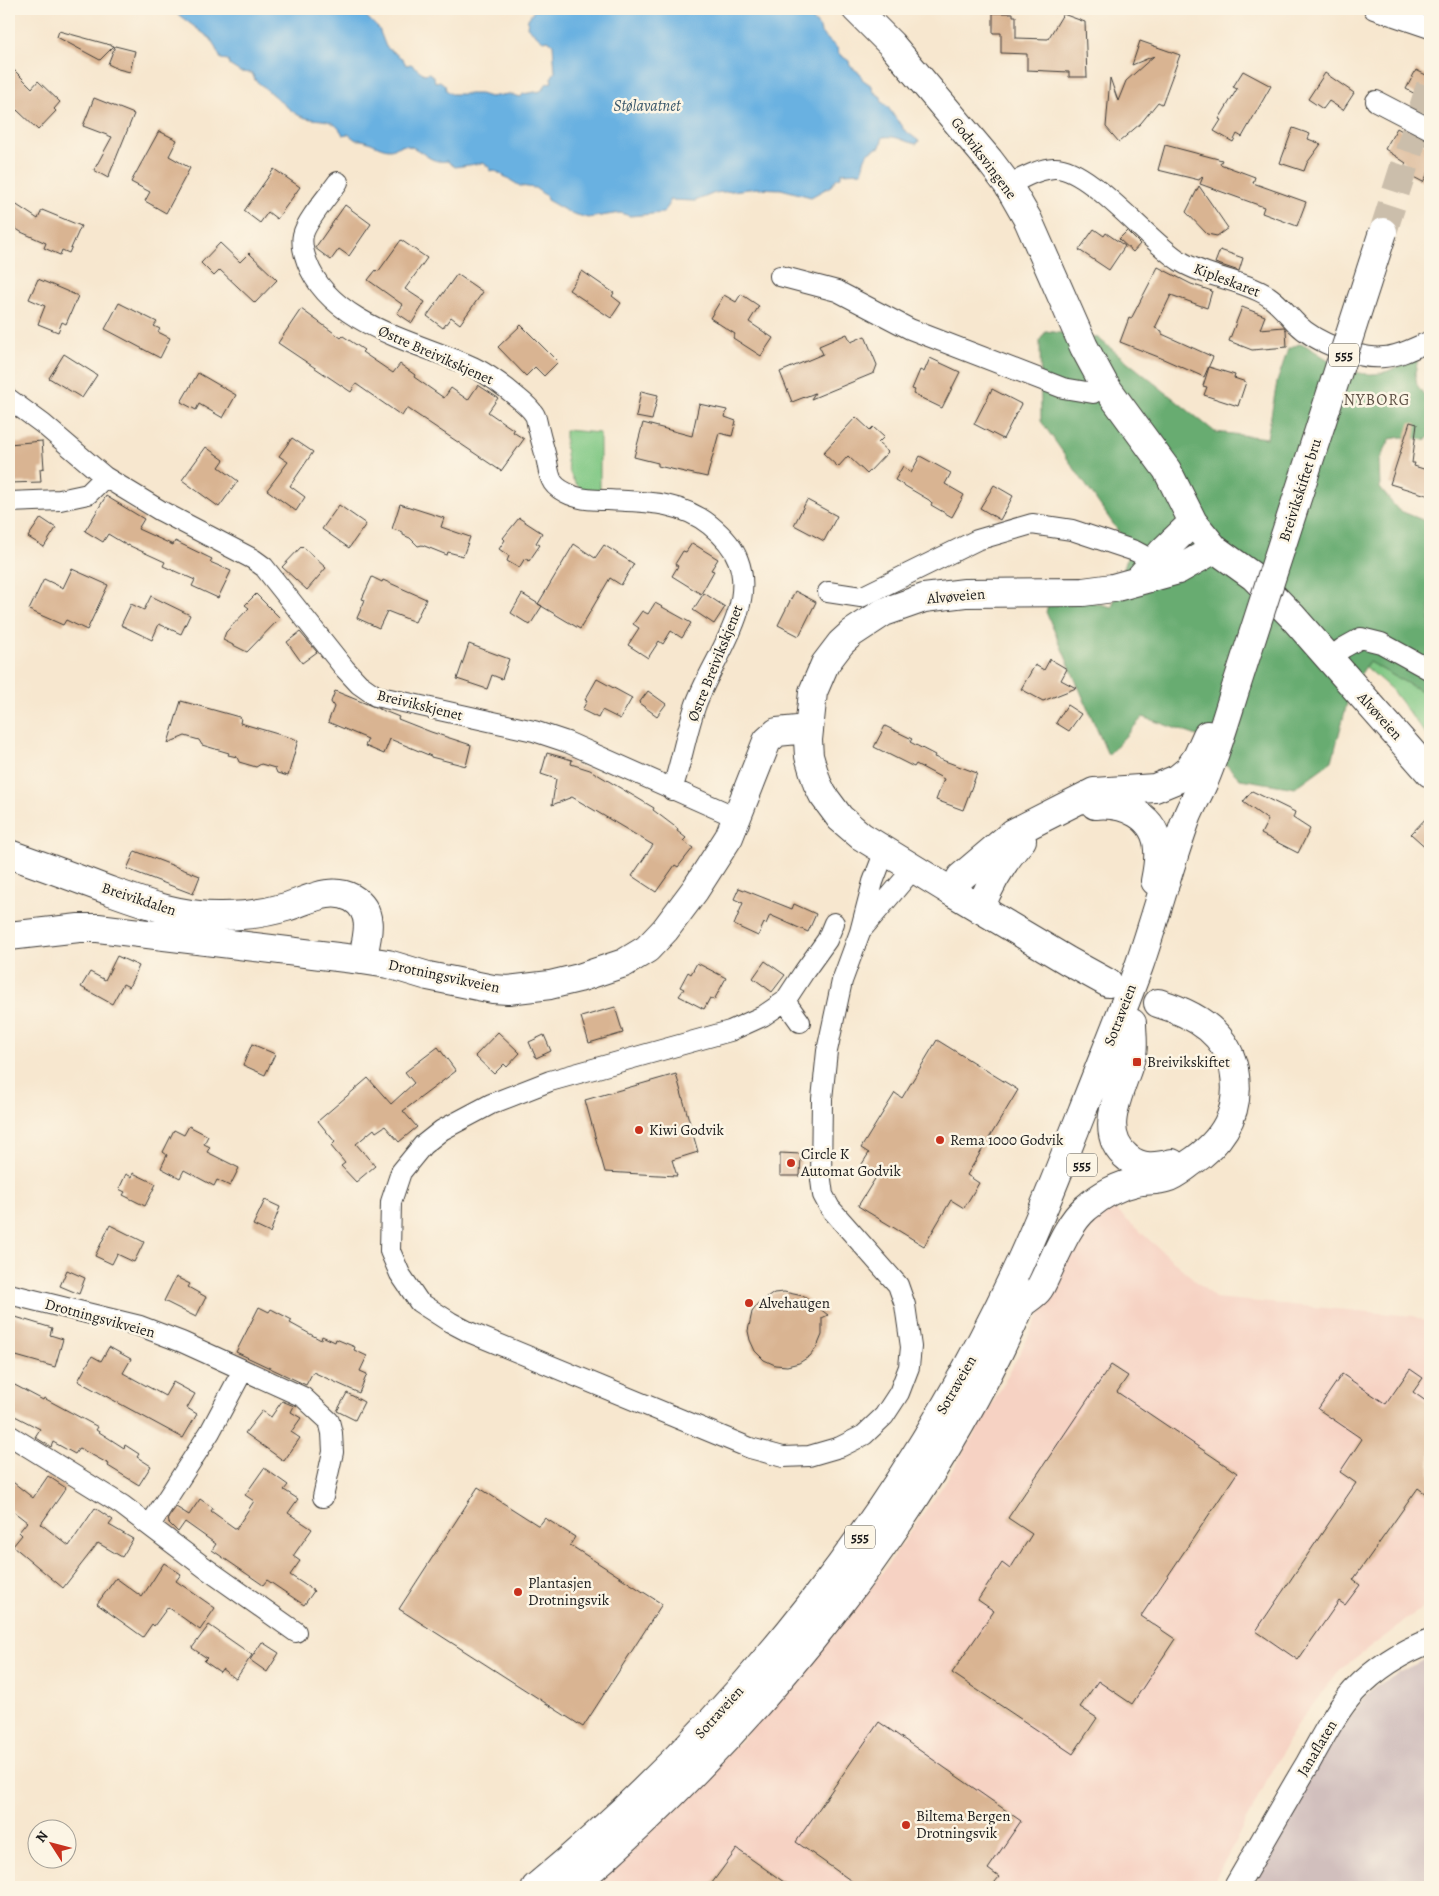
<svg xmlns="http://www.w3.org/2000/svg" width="1439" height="1896" font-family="Alegreya,serif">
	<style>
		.built { fill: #f6d2c3 }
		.industrial { fill: #d1bfbd }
		.green { fill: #7fc783; stroke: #4e7250 }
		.forest { fill: #67ac71; stroke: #426446 }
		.water { fill: #69b1e1; stroke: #42667e }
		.building { fill: #d9b492 }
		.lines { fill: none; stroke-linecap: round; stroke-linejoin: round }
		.trunk-tunnel { stroke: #cbbeab; stroke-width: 28; stroke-dasharray: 28 14; stroke-linecap: butt }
		.minor-casing { stroke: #3d3a37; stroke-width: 22 }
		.tertiary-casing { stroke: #3d3a37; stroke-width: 26 }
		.secondary-casing { stroke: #3d3a37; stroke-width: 30 }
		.trunk-casing { stroke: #3d3a37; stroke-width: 30 }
		.minor { stroke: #fff; stroke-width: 20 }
		.tertiary { stroke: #fff; stroke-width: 24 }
		.secondary { stroke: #fff; stroke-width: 28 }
		.trunk { stroke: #fff; stroke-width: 28 }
		.trunk-bridge-casing { stroke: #3d3a37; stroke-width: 30; stroke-linecap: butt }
		.trunk-bridge { stroke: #fff; stroke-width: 28 }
		.poi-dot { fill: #c8321e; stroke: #fcf5e5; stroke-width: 2 }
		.labels { text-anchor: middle; stroke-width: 5; stroke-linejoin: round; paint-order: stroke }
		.shield { fill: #fcf5e5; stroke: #5f5d58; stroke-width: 1 }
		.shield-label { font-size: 14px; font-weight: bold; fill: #1c1c1c }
		.street-label { font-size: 15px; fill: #1c1c1c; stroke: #fcf5e5 }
		.poi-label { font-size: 15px; fill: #1c1c1c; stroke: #fcf5e5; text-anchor: start }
		.water-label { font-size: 16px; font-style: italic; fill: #3b586b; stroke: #fcf5e5 }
		.neighbourhood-label { font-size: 16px; letter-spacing: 1px; fill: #5e5145; stroke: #fcf5e5 }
	</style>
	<rect width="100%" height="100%" fill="#fcf5e5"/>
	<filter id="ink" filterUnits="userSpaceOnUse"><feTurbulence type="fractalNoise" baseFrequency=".02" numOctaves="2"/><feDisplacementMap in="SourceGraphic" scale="10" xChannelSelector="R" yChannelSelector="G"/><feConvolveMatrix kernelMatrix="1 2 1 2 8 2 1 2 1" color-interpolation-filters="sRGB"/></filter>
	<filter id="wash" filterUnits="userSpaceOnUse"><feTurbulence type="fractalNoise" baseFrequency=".0096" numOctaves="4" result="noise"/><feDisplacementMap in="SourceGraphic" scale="20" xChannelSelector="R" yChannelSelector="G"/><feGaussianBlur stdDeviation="1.12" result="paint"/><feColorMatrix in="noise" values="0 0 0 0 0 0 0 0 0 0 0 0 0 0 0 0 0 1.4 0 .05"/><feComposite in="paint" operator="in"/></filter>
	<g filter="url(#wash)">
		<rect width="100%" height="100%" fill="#f7e7cf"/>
		<path class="built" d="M1110,1205L1215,1298L1413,1316L1430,1323V1605H1426L1338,1672L1295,1728L1211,1887H593L706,1779L810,1663L881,1574L944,1484L993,1403L1045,1305L1087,1220Z"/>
		<path class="industrial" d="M1430,1657V1887H1252L1324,1752L1372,1688L1399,1672Z"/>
		<path class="green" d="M565,430L600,433V492C596,491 588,492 584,490C565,481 565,448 565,430Z
			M1369,662L1430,696V740L1391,689L1365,666Z"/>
		<path class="forest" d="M1046,331L1098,338L1215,432L1267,438L1277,382L1288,349L1299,344L1305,345C1331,361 1356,382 1388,371C1398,367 1407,362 1418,359L1415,373L1417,385L1430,403V436L1426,440L1402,437L1390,439L1379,461L1380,488L1398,510L1430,523V696L1369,662L1351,688L1332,761L1295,788L1240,779L1200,737L1143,717L1108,755L1046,612L1052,592L1112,607L1130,548L1041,421L1040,340Z"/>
		<path class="water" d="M175,9H361L364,14L379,29L386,47L403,59L406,65L411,64L424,74L429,73L434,77L435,82L440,81L445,85L446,90L451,94H480L490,97L508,94L521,97L523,94L541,91L547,83L552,82L551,78L555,72L553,44L548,40L543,41L527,27L528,19L535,9H807L809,15L820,28L821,33L838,49L839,54L849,61L850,66L861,74L862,79L872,86L873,91L881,97L882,102C892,109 893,118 902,125L903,129L919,141L917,144C903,142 898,135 883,137L880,147C864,153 865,156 862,172L841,173V177L837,178L831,186L811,197L781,189L757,188L715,193L695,201L669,200V205L663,213L630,216L620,213L588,218L570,213L547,200L546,196L535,188L520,186L494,170L490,171L489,167L483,163L455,167L447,161C429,164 424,150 408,146C401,144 396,148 390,149C378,149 367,138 356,140L348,134L343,135C332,113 315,124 298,115C285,107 268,90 255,80L252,73L240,72L229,65L228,60L221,59L211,39L176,13Z"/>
		<g id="blocks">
			<path class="building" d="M993,13H1013V16H1016V38L1048,39L1063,14L1085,22L1087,77H1069V72L1027,70V54L1001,53V33H993Z
				M59,31L114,46L100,60L57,37Z
				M1140,41L1180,55L1162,104L1158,102L1141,123L1119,142L1106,127L1110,78L1118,101L1126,81L1154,56L1132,65Z
				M115,46L135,51L130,72L118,69L108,64Z
				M9,65L32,88L38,81L60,102L54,109L56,111L38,130L17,110L9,119Z
				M1416,70L1430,77V102L1406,89Z
				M1243,71L1271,86L1242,137L1237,134L1233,142L1214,131L1221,120L1219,119L1237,89L1233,87Z
				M1325,73L1354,93L1343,110L1329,101L1323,109L1308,99Z
				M94,98L134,114L108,178L94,170L112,137L83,126Z
				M1293,128L1310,134L1308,139L1321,144L1307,163L1304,171L1280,163Z
				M1397,128L1430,147V170L1423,182L1402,171L1406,163L1385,149Z
				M159,131L177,140L169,156L190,168L166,213L145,201L150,192L131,182Z
				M1165,145L1222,160L1220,164L1255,177L1253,183L1306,202L1297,226L1262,213L1264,207L1200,184L1203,177L1202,176L1199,180L1158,170Z
				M274,169L300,187L277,219L268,212L260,223L244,211Z
				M1199,186L1228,228L1217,236L1207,234L1186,212Z
				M9,200L38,219L42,210L81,226L69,253L62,250L60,255L44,248L46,243L21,232L9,224Z
				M345,205L371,224L349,256L339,249L331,260L315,248Z
				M1094,229L1104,236L1106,233L1125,246L1109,270L1079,250Z
				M1127,231L1140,244L1133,252L1119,239Z
				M401,240L427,258L405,289L425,302L412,323L397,313L403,305L368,280L376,270L378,272Z
				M220,243L240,262L249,253L277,280L255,303L220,270L214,276L201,263Z
				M1220,250L1243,258L1239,271L1215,263Z
				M1158,267L1191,284L1212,291L1207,308L1171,295L1155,328L1162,331V334L1213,357L1204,377L1161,358L1120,342L1129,318L1131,319Z
				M582,271L614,293L612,296L621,303L611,318L569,290Z
				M457,274L483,292L460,324L451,317L443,328L427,316Z
				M38,279L78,296L66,324L62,322L58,332L38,324L45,306L29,299Z
				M741,294L759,306L749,322L773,338L761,356L733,338L735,334L710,318L724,295L736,302Z
				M119,303L157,322L154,326L160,329L158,332L170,338L160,358L105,329Z
				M1242,307L1265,316L1260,329L1284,327L1286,330L1287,347L1252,350L1229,341Z
				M301,309L341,338L343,336L364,350L362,352L393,373L400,364L415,375L414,377L444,398L451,388L468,400L478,385L498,398L488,412L514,430L513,432L524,439L501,471L407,408L402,416L356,384L351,392L278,343Z
				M521,325L558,362L544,376L535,367L526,376L498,347Z
				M847,334L851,342L865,336L877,365L874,373L811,399L815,393L792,402L780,372L823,354L819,346Z
				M64,354L97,375L82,398L49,378Z
				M930,358L960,372L942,408L913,394L915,390L912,389L920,370L924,372Z
				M1209,367L1235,375L1234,378L1246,382L1238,406L1204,395L1207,387L1203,386Z
				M198,373L236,395L223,418L199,404L196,410L181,402Z
				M992,389L1021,404L1003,439L974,424Z
				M641,391L658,395L652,420L636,417Z
				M699,404L727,410L725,417L736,421L732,436L719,433L707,477L658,466V463L634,457L643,423L692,436Z
				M856,417L870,430L873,427L884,437L878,443L888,452L867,474L848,456L838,467L823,453Z
				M1410,422L1417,424L1412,463H1415L1414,466L1430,471V496L1390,484Z
				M292,438L313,452L290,486L305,497L296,511L267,490L288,462L279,456Z
				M42,441L44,468L40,469L41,482L9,483V444Z
				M206,447L224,460L219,467L238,481L219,507L182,480Z
				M920,456L951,473L945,484L964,495L952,517L931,505L932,503L929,500L895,480L903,466L911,473Z
				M994,485L1013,496L1000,520L980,508Z
				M106,496L144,519L138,529L173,545L175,541L212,559L210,562L231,571L218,598L192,586L195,580L163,566L165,562L128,545V546L108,534L103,542L85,531Z
				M807,500L837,516L824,541L794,525Z
				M400,504L444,518L441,527L470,537L463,556L448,552L447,555L422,545L418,546L410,538L403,535V532L392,529Z
				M339,505L366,524L349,548L322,529Z
				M41,518L56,528L44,547L28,537Z
				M519,518L542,533L536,543L540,545L529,561L525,558L519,568L507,561L509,556L499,549L505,540L503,538Z
				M692,543L718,559L711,570L714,571L701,594L672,576L678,566L675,564L683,551L686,552Z
				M574,544L595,558L604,545L634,564L621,585L610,578L580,629L538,604Z
				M302,546L326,568L307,590L282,567Z
				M72,569L108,585L87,630L66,620L63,625L29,610L44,579L63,588Z
				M372,577L382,582L383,580L426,599L415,622L387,611L379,628L357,618L365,600L362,599Z
				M795,591L816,602L799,636L778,625Z
				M704,593L725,607L714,624L693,610Z
				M256,594L280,618L247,652L223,640L226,632L249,608L245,605Z
				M522,594L542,606L530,625L511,613Z
				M151,596L190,615L181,634L159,624L152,640L121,625L131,604L144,610Z
				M655,603L691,623L682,638L671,631L663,644L659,641L648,658L628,645L639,628L633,624L642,611L648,614Z
				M300,632L317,652L302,663L287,642Z
				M469,644L509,659L502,679L492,675L487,689L457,679Z
				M1050,659L1067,669L1061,680L1076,688L1043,701L1021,689L1035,665L1044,670Z
				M597,679L632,698L620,719L602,710L598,718L582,710L587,701L585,700Z
				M335,691L399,717L398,719L431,732L471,745L466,766L431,757V756L390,739L384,754L365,746L368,739L328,722L334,707L331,702Z
				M648,691L666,704L657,716L639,703Z
				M181,701L239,717L241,718L240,723L298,740L288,776L277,773L275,768L261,764L256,767L239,762L237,757L228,755L229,753L202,745L199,740L185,736L168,743Z
				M1067,705L1081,714L1069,731L1056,723Z
				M885,726L912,739L910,742L935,755L934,757L977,773L963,810L936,800L944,779L916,764L914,767L874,747Z
				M547,753L572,760L571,764L590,770L654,808L653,810L678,829L677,831L686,838L683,841L693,848L678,867L675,865L656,892L632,876L653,845L572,797L552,805L556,779L541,774Z
				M1252,791L1295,812L1293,818L1310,829L1298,853L1261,834L1268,820L1243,802Z
				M1430,814V851L1411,834Z
				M135,851L200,876L193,894L127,869Z
				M739,888L792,909L794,904L816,914L808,932L770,915L766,924L764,923L758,936L734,925L743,903L734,899Z
				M117,956L139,966L129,987L123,984L112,1004L81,987L90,972L105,980Z
				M765,961L785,975L772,992L753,978Z
				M697,963L726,978L714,1000L710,998L704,1009L679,996L684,989L680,987L688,972L691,974Z
				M615,1007L623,1033L589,1043L581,1017Z
				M498,1032L520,1053L507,1067L504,1064L494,1074L475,1056Z
				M544,1035L551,1051L536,1058L529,1042Z
				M937,1040L1018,1090L967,1175L979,1183L964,1208L951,1200L924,1246L858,1206L878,1174L862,1164L869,1153L861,1148L895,1093L902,1098Z
				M252,1044L275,1054L265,1075L243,1065Z
				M438,1047L456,1071L403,1111L417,1127L399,1142L385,1126L376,1132L374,1129L356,1144L375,1166L356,1182L341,1166L345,1163L331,1146L335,1142L318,1121L368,1078L391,1104L414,1083L405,1072Z
				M676,1074L698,1152L672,1160L677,1176L605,1172L585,1100Z
				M189,1126L208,1136L204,1144L210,1147L207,1152L239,1168L230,1186L217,1180L214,1186L184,1170L180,1178L161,1168L167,1155L163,1152L174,1130L184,1135Z
				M780,1153L801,1154L800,1176H780Z
				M133,1173L156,1184L145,1206L123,1195L125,1192L119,1189L126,1174L132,1177Z
				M265,1200L280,1207L270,1233L253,1225Z
				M110,1225L144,1242L134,1262L117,1254L112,1264L95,1256Z
				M67,1270L85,1278L79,1294L60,1286Z
				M176,1277L190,1284L188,1287L206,1297L196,1317L164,1301Z
				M784,1292L803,1296L828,1315L822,1318V1335L817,1347L810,1356L799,1363L787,1366L775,1365L764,1360L755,1351L750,1340L748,1331L752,1312L758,1304L774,1293Z
				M259,1307L269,1312L271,1309L292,1320L290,1323L321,1340L322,1336L335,1342L336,1339L355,1347L354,1350L367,1356L360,1371L367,1374L359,1393L313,1372L306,1385L236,1352Z
				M9,1315L52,1328L50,1335L63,1339L55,1367L9,1354Z
				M109,1347L131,1359L123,1373L165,1396L173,1382L195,1394L187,1408L197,1414L183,1438L78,1381L92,1356L101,1361Z
				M1111,1365L1128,1376L1117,1392L1237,1473L1141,1616L1175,1639L1132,1704L1098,1681L1080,1707L1097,1718L1073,1754L952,1673L994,1611L978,1600L1002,1563L1010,1569L1032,1534L1008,1518Z
				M1410,1369L1423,1378L1413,1392L1430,1404V1497L1418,1488L1353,1580L1360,1585L1345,1605L1339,1601L1298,1660L1256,1631L1356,1483L1340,1472L1362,1439L1318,1409L1342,1374L1386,1404Z
				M9,1382L43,1400L44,1398L98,1427L96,1430L124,1448L125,1445L139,1454L137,1457L151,1466L139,1485L108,1466L109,1464L79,1448L75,1454L53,1442L51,1447L35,1437L40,1429L9,1413Z
				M347,1393L364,1402L355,1420L337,1411Z
				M282,1401L294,1406L291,1412L301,1418L291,1432L300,1438L284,1461L245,1433L262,1411L271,1417Z
				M264,1468L288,1485L284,1490L298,1499L288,1513L312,1529L293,1556L300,1561L290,1575L314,1591L304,1605L267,1580L263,1585L212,1550L216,1544L185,1522L178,1532L169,1523L168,1518L176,1507L189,1515L200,1499L213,1508L211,1511L236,1529L254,1501L245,1495Z
				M48,1476L66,1488L41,1524L69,1546L95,1508L113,1520L109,1525L133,1539L122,1557L98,1543L63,1588L13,1546L22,1535L19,1532L27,1522L9,1508V1479L33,1498Z
				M478,1487L539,1526L545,1518L575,1537L570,1545L662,1604L583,1727L399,1609Z
				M164,1563L181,1574L176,1581L215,1608L200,1630L168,1607L154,1626L152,1624L143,1637L97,1604L116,1578L142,1597Z
				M209,1625L252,1655L236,1679L222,1669L220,1672L204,1661L207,1658L192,1648Z
				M262,1642L279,1653L267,1672L250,1660Z
				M879,1722L1021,1821L988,1869L999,1877L991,1887H860L796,1842Z
				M737,1849L791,1887H709Z"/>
		</g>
	</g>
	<g filter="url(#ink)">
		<use href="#blocks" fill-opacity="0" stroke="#3d3a37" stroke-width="1"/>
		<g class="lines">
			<path class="trunk-tunnel" d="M1383,232L1430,86"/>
			<g class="minor-casing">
				<path id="minor" d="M1374,9L1430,28
					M1376,101L1430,129
					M338,182C329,195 306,221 303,235C301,244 304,254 307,262C330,325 418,342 473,367C490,375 504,386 518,398C523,402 530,408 534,414C537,418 537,426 539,431C541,441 545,451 547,462C550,481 552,487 571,495C582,500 595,500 607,500C644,502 680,501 710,525C721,534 733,546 738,560C757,609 710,662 695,707C686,734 681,763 672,790
					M1008,185C1023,178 1038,169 1054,168C1088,166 1149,242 1180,261C1207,278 1241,279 1268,296C1280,304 1287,314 1297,324C1315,342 1359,360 1384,357C1400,356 1416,347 1430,341
					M780,276L837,291L910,329L1063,388L1093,393L1104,384
					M9,399L43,424L105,477L161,511L253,559L264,567L345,669L359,684L376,696L534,731L567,742L738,818
					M9,502L60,500L88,494L105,477
					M828,592L861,597L977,540L1032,524L1072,530L1135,551L1154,561L1162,571
					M1329,659L1343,648L1361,638L1381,643L1430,670
					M834,923L827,940L804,972L785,1001L763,1016L730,1031L550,1081L491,1104L442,1130L423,1145L401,1172L391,1202L390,1251L400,1274L419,1302L450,1322L469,1332L750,1448L783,1457L809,1456L840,1447L864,1435L884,1416L899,1393L909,1367L911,1347L905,1305L898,1285L830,1208L823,1195L821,1180L822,1099L827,1051L842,981L860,932L873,882L881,861L887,853
					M863,928L913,869
					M785,1001L800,1022
					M9,1294L140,1326L182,1342L303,1397L329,1421L332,1433L333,1452L323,1497
					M9,1435L122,1505L204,1567L296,1632
					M150,1525L210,1432L243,1370"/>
			</g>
			<g class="tertiary-casing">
				<path id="tertiary" d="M1236,1887C1260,1846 1283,1805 1307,1765C1321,1740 1335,1712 1354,1691C1376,1668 1401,1652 1430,1641"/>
			</g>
			<g class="secondary-casing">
				<path id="secondary" d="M856,9L891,44L989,160L1008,185L1028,220L1084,347L1104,384L1167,470L1193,522L1215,549L1254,577L1292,616L1430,773
					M1138,580L1163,551L1193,522
					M9,854C41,865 73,877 105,889C144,903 180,917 222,916C244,916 266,913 286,907C307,901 330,886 352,898C376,912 367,938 362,960
					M952,892L861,836L840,818L823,795L817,783L809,756L808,740L813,692L825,664L841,643L852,633L884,612L924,598L965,593L1083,592L1113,588L1178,570L1215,549
					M9,936L79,928H98L362,960L388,964L428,976L493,989L508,990L550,985L579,978L624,963L647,949L665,930L695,890L729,837L767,741L777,732L808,729"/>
			</g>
			<g class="trunk-casing">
				<path id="trunk" d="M1095,805C1124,802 1157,816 1158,850C1159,860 1157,871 1155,881
					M980,909C990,883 1003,861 1022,840
					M1108,983L1068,961L952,892L961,877L1013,833L1094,792L1155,788L1177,779L1188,770L1197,757L1207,735
					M1132,1023C1132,1033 1134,1045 1132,1054C1124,1086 1094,1132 1128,1158C1141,1169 1156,1167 1172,1163
					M1021,1304C1027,1299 1035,1295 1039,1289C1043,1283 1046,1275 1049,1269C1058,1250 1070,1221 1086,1208C1101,1195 1117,1186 1136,1182C1146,1180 1157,1181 1166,1178C1174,1176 1182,1169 1189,1164C1224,1141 1242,1112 1234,1069C1226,1031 1192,1013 1158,1003
					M536,1887C737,1721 906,1507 1017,1269C1041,1218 1061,1165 1082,1112C1101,1063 1121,1015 1139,966C1156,917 1169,866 1187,817C1192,804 1200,792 1205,779C1218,748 1227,715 1237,684
					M571,1887C755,1731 929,1516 1026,1294"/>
			</g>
			<use href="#minor" class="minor"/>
			<use href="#tertiary" class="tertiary"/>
			<use href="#secondary" class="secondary"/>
			<use href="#trunk" class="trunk"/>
			<g class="trunk-bridge-casing">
				<path id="trunk-bridge" d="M1237,684L1383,232"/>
			</g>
			<use href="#trunk-bridge" class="trunk-bridge"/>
		</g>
	</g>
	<g class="poi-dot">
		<rect x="1132" y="1057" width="10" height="10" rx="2.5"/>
		<circle cx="639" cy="1130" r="5"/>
		<circle cx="940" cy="1140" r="5"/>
		<circle cx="791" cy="1163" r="5"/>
		<circle cx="749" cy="1303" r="5"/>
		<circle cx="518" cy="1592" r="5"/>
		<circle cx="906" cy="1825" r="5"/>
	</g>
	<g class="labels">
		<g class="shield">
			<rect x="1329" y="343.5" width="30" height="23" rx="4"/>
			<rect x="1067" y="1153.5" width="30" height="23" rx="4"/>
			<rect x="845" y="1525.5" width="30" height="23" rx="4"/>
		</g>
		<g class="shield-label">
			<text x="1344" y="360">555</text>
			<text x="1082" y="1170">555</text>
			<text x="860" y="1542">555</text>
		</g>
		<g class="street-label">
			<text transform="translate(984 158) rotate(53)" y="5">Godviksvingene</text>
			<text transform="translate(1227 280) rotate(21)" y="5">Kipleskaret</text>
			<text transform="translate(436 355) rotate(24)" y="5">Østre Breivikskjenet</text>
			<text transform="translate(1300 490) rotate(-72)" y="5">Breivikskiftet bru</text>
			<text transform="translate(956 596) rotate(-5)" y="5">Alvøveien</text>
			<text transform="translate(715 663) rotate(-68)" y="5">Østre Breivikskjenet</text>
			<text transform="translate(420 705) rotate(14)" y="5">Breivikskjenet</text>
			<text transform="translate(1380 716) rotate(48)" y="5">Alvøveien</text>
			<text transform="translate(139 899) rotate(18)" y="5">Breivikdalen</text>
			<text transform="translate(444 976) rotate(12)" y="5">Drotningsvikveien</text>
			<text transform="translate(1120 1015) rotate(-69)" y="5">Sotraveien</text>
			<text transform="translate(100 1318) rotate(15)" y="5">Drotningsvikveien</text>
			<text transform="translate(956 1385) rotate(-60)" y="5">Sotraveien</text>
			<text transform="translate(719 1712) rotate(-48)" y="5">Sotraveien</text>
			<text transform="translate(1317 1748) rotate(-59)" y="5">Janaflaten</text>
		</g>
		<g class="poi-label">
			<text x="1147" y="1067">Breivikskiftet</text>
			<text x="649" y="1135">Kiwi Godvik</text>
			<text x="950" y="1145">Rema 1000 Godvik</text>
			<text x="801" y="1159">Circle K<tspan x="801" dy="17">Automat Godvik</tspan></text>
			<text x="759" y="1308">Alvehaugen</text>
			<text x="528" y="1588">Plantasjen<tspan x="528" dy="17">Drotningsvik</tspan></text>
			<text x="916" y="1821">Biltema Bergen<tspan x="916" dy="17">Drotningsvik</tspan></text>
		</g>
		<g class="water-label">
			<text x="647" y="111">Stølavatnet</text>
		</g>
		<g class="neighbourhood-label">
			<text x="1377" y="405">NYBORG</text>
		</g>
	</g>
	<rect width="1439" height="1896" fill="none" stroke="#fcf5e5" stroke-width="30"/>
	<g transform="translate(52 1844) rotate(306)"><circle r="24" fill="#fcf5e5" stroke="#a29e95"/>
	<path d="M0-4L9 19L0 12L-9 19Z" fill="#c8321e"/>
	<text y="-8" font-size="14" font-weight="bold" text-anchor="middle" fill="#1c1c1c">N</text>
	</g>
</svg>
